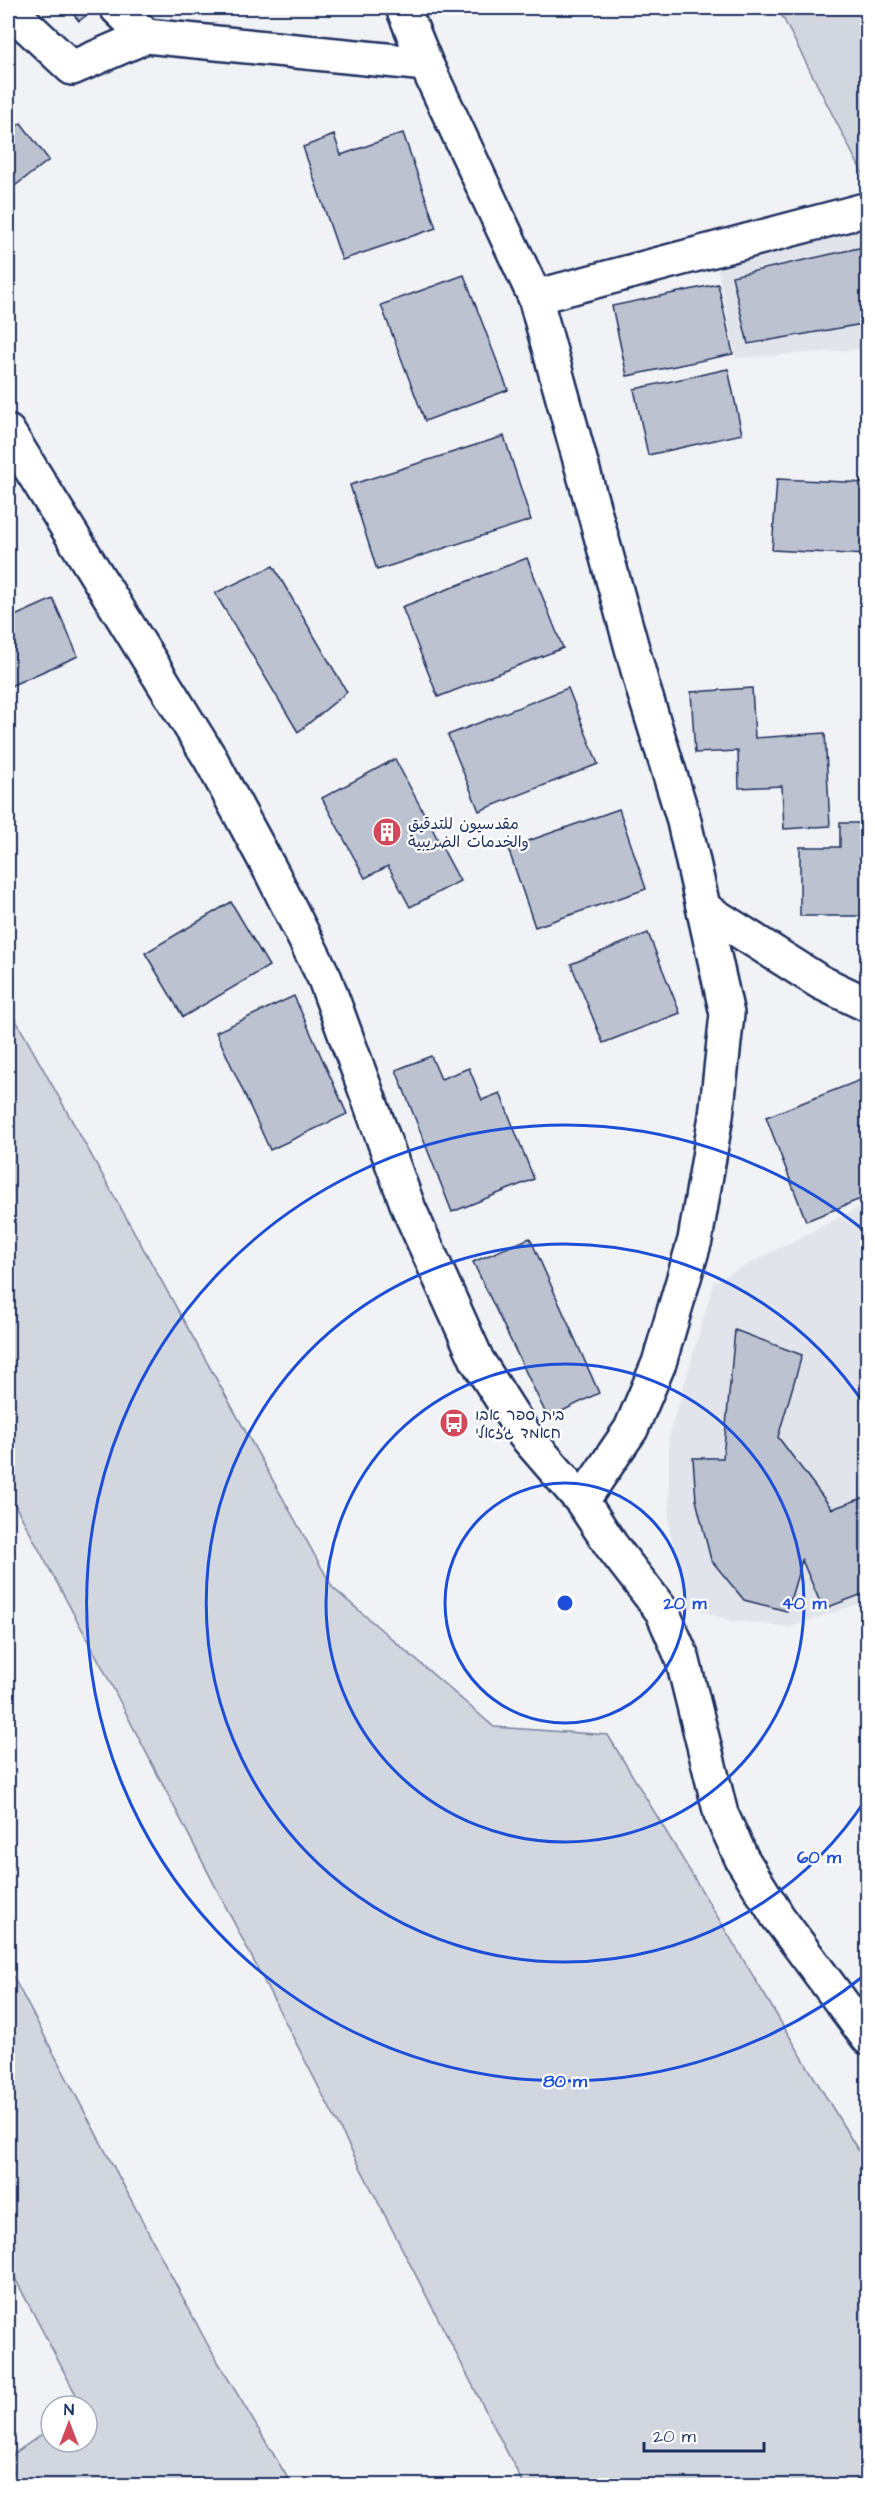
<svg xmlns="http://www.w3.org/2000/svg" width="875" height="2493" font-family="'Architects Daughter','Playpen Sans Arabic','Playpen Sans Hebrew',sans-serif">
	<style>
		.built { fill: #e1e4ea }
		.green { fill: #d2d6df; stroke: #76829e; stroke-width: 1.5 }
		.building { fill: #bcc2d0; stroke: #1b2f5e; stroke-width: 1.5 }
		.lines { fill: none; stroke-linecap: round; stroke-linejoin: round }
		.street-casing { stroke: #1b2f5e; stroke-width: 38 }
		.secondary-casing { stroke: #1b2f5e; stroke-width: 38 }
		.street { stroke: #fff; stroke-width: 33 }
		.secondary { stroke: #fff; stroke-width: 33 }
		.ring { fill: none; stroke: #1d4ed8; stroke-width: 3 }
		.labels { text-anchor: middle; stroke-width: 4.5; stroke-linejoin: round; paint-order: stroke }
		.poi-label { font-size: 16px; fill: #1b2f5e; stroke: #fff; text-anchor: start }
		.centre { fill: #1d4ed8; stroke: #fff; stroke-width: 3 }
		.ring-label { font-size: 18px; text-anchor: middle; font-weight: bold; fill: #1d4ed8; stroke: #fff; stroke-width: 4.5; stroke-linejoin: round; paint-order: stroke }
	</style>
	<rect width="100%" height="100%" fill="#f1f2f5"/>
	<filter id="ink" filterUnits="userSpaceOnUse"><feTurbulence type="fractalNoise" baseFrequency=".0167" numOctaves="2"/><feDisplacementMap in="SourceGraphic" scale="12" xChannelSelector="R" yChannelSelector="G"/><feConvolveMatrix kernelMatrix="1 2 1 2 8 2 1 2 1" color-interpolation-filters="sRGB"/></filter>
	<g filter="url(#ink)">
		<path class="built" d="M867,227V349L736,358L717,265Z
			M867,1203V1601L790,1627L732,1621L687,1606L669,1527V1437L714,1282Z"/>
		<path class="green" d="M778,8H867V182Z
			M8,1006L333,1588L494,1727L608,1735L867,2165V2485H524L98,1659L8,1492Z
			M8,1967L209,2347L292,2485H8V2458L51,2428V2442H87V2406H82L8,2265Z"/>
		<path class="building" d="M68,8H96L79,21Z
			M21,123L49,160L8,191V133Z
			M403,133L436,228L342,260L303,147L334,135L341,155Z
			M868,246V323L748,344L732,276Z
			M464,275L508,390L425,421L381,305Z
			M718,284L733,354L627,376L612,306Z
			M728,369L742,434L648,455L634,389Z
			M504,436L531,520L377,570L350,485Z
			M777,479L868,483V555L772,550Z
			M527,558L563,648L438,697L402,607Z
			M273,566L347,692L298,732L215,593Z
			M53,599L78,656L8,687V619Z
			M568,688L598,764L479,811L448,735Z
			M752,688L755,738L825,733L830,826L784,829L782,786L739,788L738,751L695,753L691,692Z
			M395,759L460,881L410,907L388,866L365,878L322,798Z
			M619,809L646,889L535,927L508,848Z
			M840,823H868V916H800V847H840Z
			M231,902L269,966L183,1017L145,953Z
			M648,933L680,1013L603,1043L571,964Z
			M294,996L347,1114L270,1150L216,1032Z
			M431,1056L441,1079L469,1068L482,1100L500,1093L534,1179L452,1212L396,1070Z
			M868,1077V1196L806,1221L766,1117Z
			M530,1238L599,1393L548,1418L473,1262Z
			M735,1330L802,1355L778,1437L832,1509L868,1496V1592L823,1609L802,1560L787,1611L744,1600L711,1560L696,1500L693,1458H723Z"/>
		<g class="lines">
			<g class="street-casing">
				<path id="street" d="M8,8L72,68L146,36
					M117,8L146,36L426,64
					M403,8L426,64L535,297L643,688L683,817L727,1014L716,1116L695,1240L659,1363L631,1429L582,1501
					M535,297L868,209
					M706,910L820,982L868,1005"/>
			</g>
			<g class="secondary-casing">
				<path id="secondary" d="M8,432L210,758L273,875L325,979L409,1209L477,1360L524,1434L582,1501L611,1545L662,1611L682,1657L721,1814L742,1859L778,1917L868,2038"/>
			</g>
			<use href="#street" class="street"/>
			<use href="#secondary" class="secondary"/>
		</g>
	</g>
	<g class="ring">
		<circle cx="565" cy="1603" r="120"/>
		<circle cx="565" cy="1603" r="239"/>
		<path d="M866 1799A359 359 0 1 1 866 1407"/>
		<path d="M866 1974A478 478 0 1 1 866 1232"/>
	</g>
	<defs>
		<g id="building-disc" transform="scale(1.5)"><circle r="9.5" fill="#d1495b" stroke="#fff"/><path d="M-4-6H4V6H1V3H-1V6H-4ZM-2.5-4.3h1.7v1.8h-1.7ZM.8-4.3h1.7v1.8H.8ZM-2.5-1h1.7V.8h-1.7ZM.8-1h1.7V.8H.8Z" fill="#fff"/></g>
		<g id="bus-disc" transform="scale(1.5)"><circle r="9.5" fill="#d1495b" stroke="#fff"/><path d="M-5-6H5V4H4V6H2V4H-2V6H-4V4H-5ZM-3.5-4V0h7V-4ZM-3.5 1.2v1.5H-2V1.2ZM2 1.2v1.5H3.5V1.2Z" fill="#fff"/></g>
	</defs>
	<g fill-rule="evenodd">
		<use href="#building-disc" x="387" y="832"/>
		<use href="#bus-disc" x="454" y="1423"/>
	</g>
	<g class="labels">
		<g class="poi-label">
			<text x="408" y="829">مقدسيون للتدقيق<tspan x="408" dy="18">والخدمات الضريبية</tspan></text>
			<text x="475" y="1420">בית ספר אבו<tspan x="475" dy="18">חאמד ג׳זאלי</tspan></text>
		</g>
	</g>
	<circle cx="565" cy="1603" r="9" class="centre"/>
	<g class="ring-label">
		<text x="685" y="1609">20 m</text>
		<text x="804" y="1609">40 m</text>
		<text x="819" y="1863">60 m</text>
		<text x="565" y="2087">80 m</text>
	</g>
	<rect width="875" height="2493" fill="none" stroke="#fff" stroke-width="30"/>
	<rect x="15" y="15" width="845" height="2463" fill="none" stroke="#1b2f5e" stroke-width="2" filter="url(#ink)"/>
	<g transform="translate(69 2424)"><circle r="28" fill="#ffffff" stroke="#a4acbf" stroke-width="1.5"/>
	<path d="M0-4.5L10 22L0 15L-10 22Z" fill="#d1495b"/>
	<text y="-9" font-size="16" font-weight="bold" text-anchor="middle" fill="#1b2f5e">N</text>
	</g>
	<path d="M644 2442v9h120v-9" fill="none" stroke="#1b2f5e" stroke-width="3"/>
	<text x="653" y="2442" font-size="18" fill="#1b2f5e" stroke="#ffffff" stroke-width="4.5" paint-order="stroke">20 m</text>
</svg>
